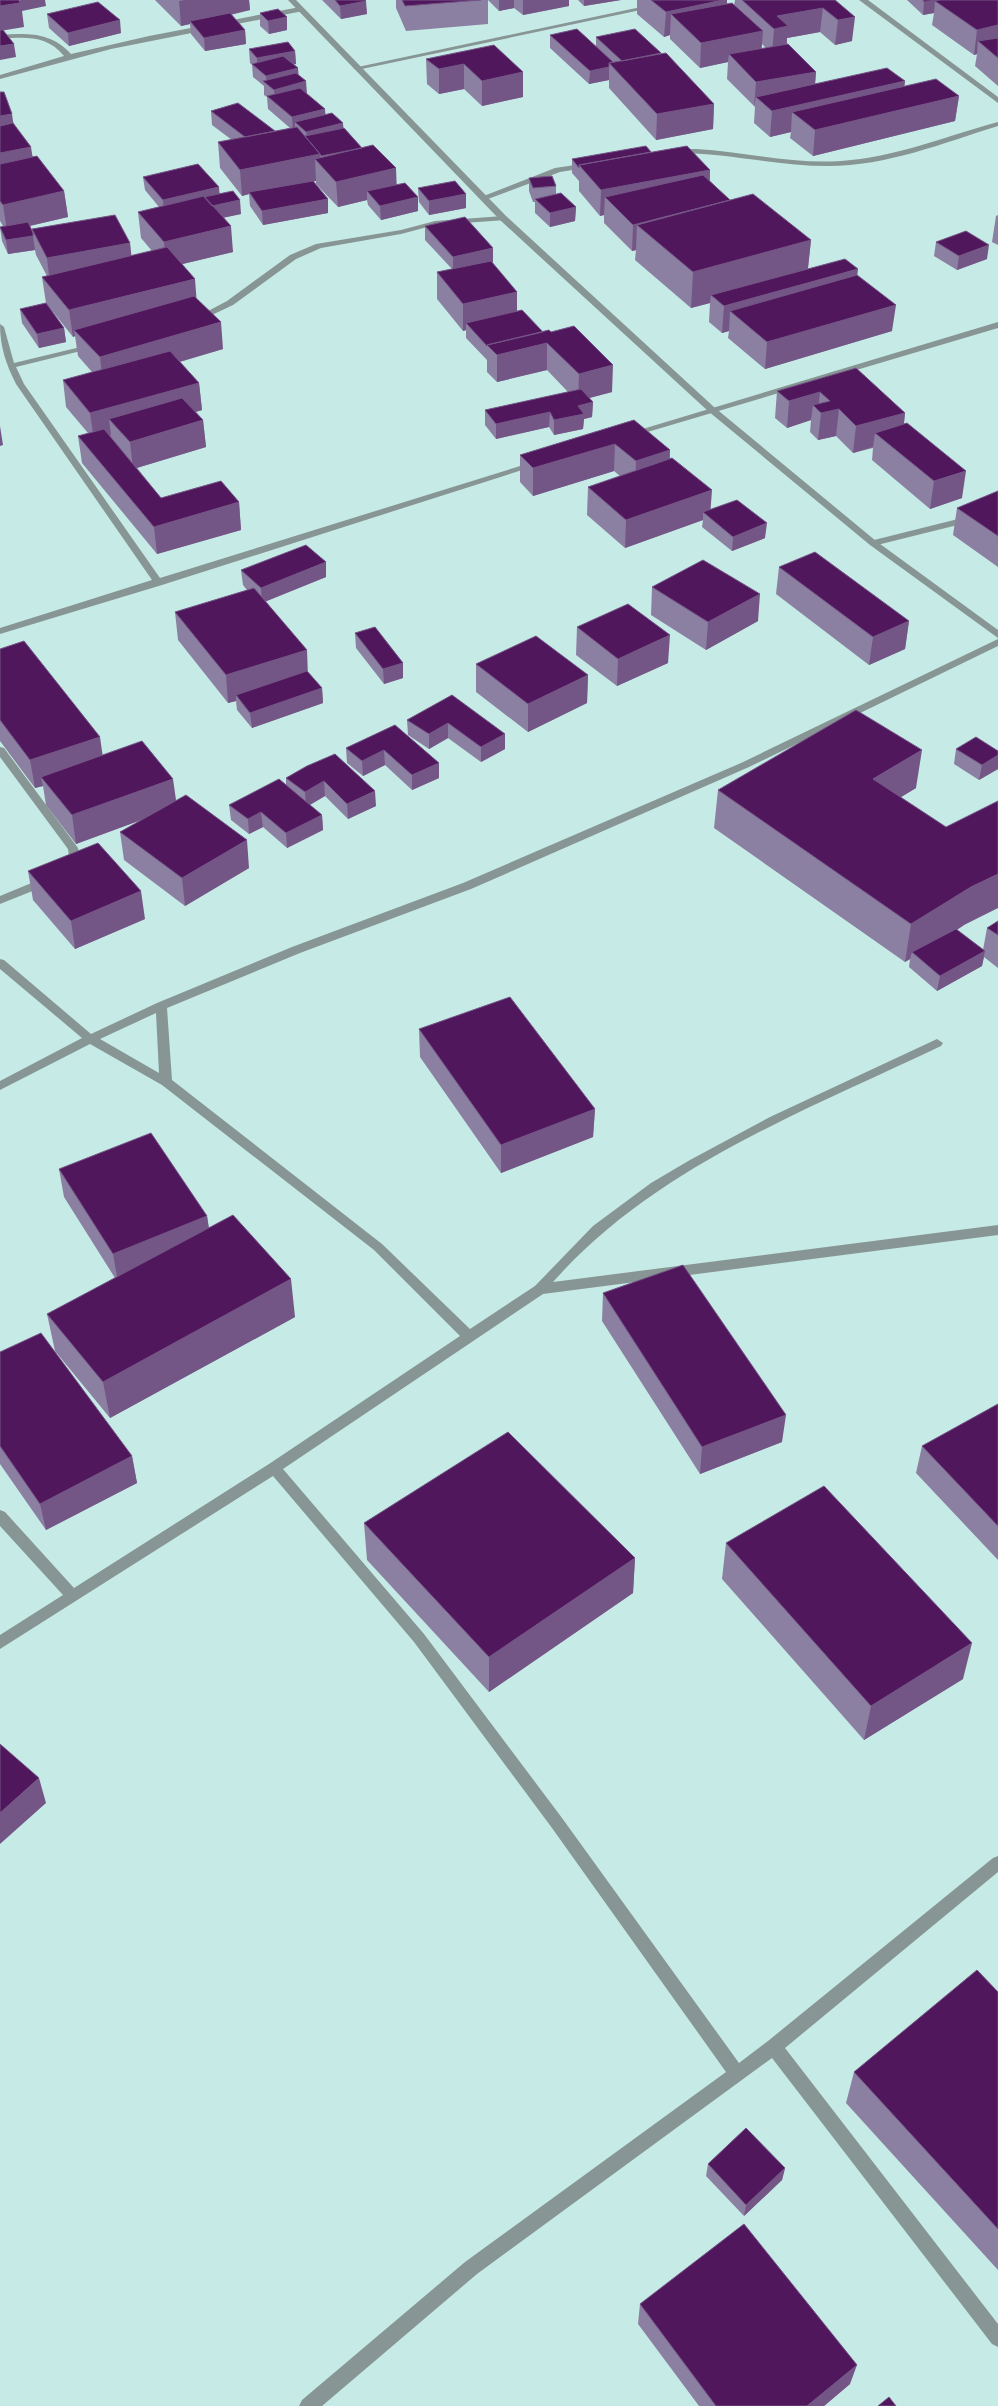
<svg xmlns="http://www.w3.org/2000/svg" width="998" height="2406" font-family="'Open Sans',sans-serif">
	<style>
		.lines { fill: none; stroke-linecap: round; stroke-linejoin: round }
		.minor { fill: #879694; fill-rule: evenodd }
		.tertiary { fill: #879694; fill-rule: evenodd }
		.wall { fill: #8c80a2; fill-rule: evenodd }
		.shaded-wall { fill: #745686 }
		.building { fill: #51175d; stroke: #745686 }
	</style>
	<rect width="100%" height="100%" fill="#c6eae6"/>
	<g class="lines">
		<path class="minor" d="M674,0H688L357,70L353,68Z
			M859,0H868L998,97V103Z
			M300,7L304,9L303,11L111,49L0,79V75L64,56C47,35 25,37 0,39V35C27,33 51,32 71,54L149,36Z
			M998,122V126C943,143 887,166 828,166C778,166 728,153 677,153L673,151L677,149H696C748,152 799,166 851,160C902,155 949,135 998,122Z
			M588,163L592,165L591,167L560,172L488,199L481,197L555,168Z
			M503,216L507,218L506,220L435,225L401,234L321,248L296,259L233,305L197,322L193,319L227,301L290,255L316,244L401,230L435,221Z
			M998,322V328L634,436L626,434Z
			M0,324L4,327L14,363L93,344L97,347L16,367L24,384L160,578L533,462H539L541,464L162,585L0,634V628L152,580L16,384C6,364 0,347 0,324Z
			M998,509V515L873,546L868,543L870,541Z
			M998,639V646L749,767L471,889L300,953L167,1008L172,1080L382,1244L470,1329L535,1286L593,1226L651,1183L690,1160L770,1117L937,1039L943,1043L941,1046C805,1111 655,1167 553,1282L998,1225V1235L543,1294L283,1469L424,1634L562,1818L739,2063L768,2041L993,1858L998,1856V1872L785,2048L998,2324V2347L992,2344L772,2058L477,2274L322,2406H299L302,2400L465,2262L726,2072L552,1828L414,1642L273,1476L0,1649V1635L63,1595L0,1526V1510L5,1512L74,1588L269,1464L460,1336L374,1250L162,1085L90,1044L0,1090V1081L82,1038L0,969V959L4,960L91,1034L157,1003L292,947L463,883L741,763ZM156,1013L159,1073L100,1039Z
			M0,747L4,748L78,848L80,856L71,871H63L61,868L69,856L68,849L0,757Z
			M46,877L50,878L52,881L50,884L0,904V896Z"/>
		<path class="tertiary" d="M288,0H296L506,216L714,407L876,541L998,630V638L870,545L708,411L500,220Z"/>
	</g>
	<path class="wall" d="M155,0H249L250,10L231,15L245,30L246,44L205,51L191,34L190,24L181,26Z
		M322,0H365L367,14L341,19Z
		M396,0H569V6L523,15L514,8L499,11L488,0V24L406,31L396,8Z
		M578,0H621L584,6Z
		M637,0H727V4L734,5L735,0H835L852,41L835,45L820,32L787,38V45L816,72L815,84L905,81L904,86L959,96L955,121L813,156L790,138L791,132L770,137L754,123L755,107L727,79L728,62L700,68L670,39V35L664,37L637,14ZM762,44L766,48L761,49Z
		M907,0H998V86L975,66L977,54L974,55L932,25L934,13L923,15Z
		M260,13L287,30L269,34L260,26Z
		M47,14L121,33L69,46L49,28Z
		M550,35L596,47V37L661,53V54L714,104L713,129L656,140L609,88V80L589,84L550,48Z
		M249,49L295,51L296,64H294L298,68V74L307,94L325,115L344,128L362,148L396,168V185L418,211L381,220L368,205L367,200L338,207L316,184V181H314L328,213L263,225L250,206L249,194L242,196L220,168L218,142L232,140L212,125L211,111L275,131L290,128L268,109L267,97L264,95V86L253,77L252,65L250,63Z
		M426,59L523,72V97L482,106L464,89L439,94L427,84Z
		M0,92L14,124L33,157L64,191L68,217L30,226L33,233L32,229L130,243L131,256L152,251L141,238L138,212L159,207L145,190L143,177L220,193L241,214L223,218L233,252L182,264L196,298L223,349L180,362L199,383L202,410L196,412L203,420L206,447L137,468L161,498L239,502L241,530L157,554L82,463L78,436L88,433L66,407L63,380L92,372L78,356L75,336L73,337L50,308L64,328L66,342L39,348L22,323L20,309L46,303L42,277L47,276L36,255L35,250L8,254L2,241L0,227L3,226L0,221Z
		M651,152L710,170V181L730,200L811,240L808,269L857,275L892,331L765,369L728,338L729,331L722,333L709,322L710,303L691,308L635,260L636,250L632,251L604,223V215L600,216L579,191V181L572,173V159Z
		M529,178L556,186V194L576,207L575,221L550,227L535,213V202H533L529,191Z
		M418,188L466,194V208L429,215L419,202Z
		M998,215V245L992,242L996,216Z
		M425,226L493,262H492L517,292V311L543,332L612,392L589,398L593,402L592,417L584,419L583,429L554,435L549,427L496,439L485,425V410L568,392L547,370L497,382L487,372V360L466,338V330L463,331L437,299V272L452,269L425,240Z
		M936,242L987,259L957,270L934,256Z
		M856,368L905,413L904,424L962,498L930,509L872,460L873,448L853,453L836,436L818,440L810,432L811,420L787,428L775,418L777,391Z
		M634,420L670,450V459L710,510L765,538L732,551L702,527L703,520L625,548L587,515L588,487L620,476L614,471L533,496L520,482V455Z
		M998,491V567L953,535L957,508Z
		M779,567L909,621L905,649L869,665L776,594Z
		M241,570L326,577L266,601L308,672L322,688L323,703L252,728L237,710L236,701L228,703L178,640L175,612L247,590L243,585Z
		M652,587L758,621L706,650L651,615Z
		M577,627L668,663L617,686L576,655Z
		M355,633L403,663V678L384,684L356,648Z
		M0,649L102,755L176,801L249,868L185,906L124,860L120,832L143,819L76,844L46,805L43,786L35,788L0,741Z
		M476,664L588,675L587,703L528,732L476,692Z
		M452,695L505,749L481,762L448,738L429,749L408,735L407,720Z
		M395,725L439,763V778L412,790L385,765L363,776L347,763L346,748Z
		M956,749L998,751V769L979,780L954,764Z
		M307,766L376,806L348,819L325,796L310,805L322,815L323,830L287,848L263,827L249,834L231,820L229,805L286,785V778Z
		M916,788L901,797L964,925L957,930L983,950L987,928L998,921V968L984,957L982,966L937,991L909,967L910,959L905,962L714,828L718,790Z
		M28,871L145,919L75,949L33,900Z
		M419,1029L595,1109L593,1137L501,1173L420,1057Z
		M59,1169L207,1216L209,1228L295,1317L110,1418L55,1351L47,1314L115,1278L64,1197Z
		M603,1293L782,1442L700,1474L602,1321Z
		M0,1352L132,1456L137,1483L46,1530L0,1464Z
		M998,1404V1560L916,1473L922,1446Z
		M364,1523L635,1558L633,1593L489,1692L367,1560Z
		M726,1543L963,1679L864,1740L722,1579Z
		M998,1992V2270L846,2103L854,2072Z
		M708,2164L785,2168L782,2180L744,2216L706,2176Z
		M640,2304L850,2384L824,2406H699L638,2324Z"/>
	<path class="shaded-wall" d="M20,0H45L46,6L22,11L24,27L0,31V6L20,3Z
		M185,0H249L250,10L192,23L190,21V24L181,26L179,1Z
		M499,0H514V8L499,11Z
		M523,0H569V6L523,15Z
		M584,0H621L584,6Z
		M723,0H727L726,24L671,14L670,35L664,37L666,12Z
		M935,0H956L935,1L934,13L923,15L924,2Z
		M366,1L367,14L341,19L340,6Z
		M823,8L820,32L787,38L786,51L772,54L774,29L777,16Z
		M287,17V30L269,34L268,21Z
		M855,17L852,41L835,45L838,20Z
		M120,20L121,33L69,46L68,33Z
		M998,25V49L978,41L977,54L974,55L977,30Z
		M245,30L246,44L205,51L204,38Z
		M763,31L761,56L729,54L728,62L700,68L701,43Z
		M14,44L16,57L0,60V46Z
		M295,51L296,64L260,71L257,68V58Z
		M464,64V89L439,94V69Z
		M609,67V80L589,84L590,71Z
		M298,68L299,81L267,84L266,76Z
		M523,72V97L482,106V81Z
		M816,72L814,97H756L754,107L756,82Z
		M306,81L307,94L275,103L274,90Z
		M905,81L902,107L792,112L791,132L770,137L772,111Z
		M959,96L955,121L813,156L815,130Z
		M714,104L713,129L656,140L657,114Z
		M325,109L326,122H295V130L293,131L292,117Z
		M12,114L14,128L0,129V116Z
		M343,123L344,137L307,140L306,132Z
		M31,147L35,173L0,180V153Z
		M320,154L321,165L315,159L316,181L250,194L249,192V194L242,196L240,170Z
		M396,168L397,193L367,191V200L338,207L336,182Z
		M710,170L709,196L605,197L604,215L600,216L601,190Z
		M219,187L220,200L164,213L163,200Z
		M64,191L68,217L7,231L3,205Z
		M466,194V208L429,215V201Z
		M418,197V211L381,220L380,206Z
		M328,199V213L263,225L262,211Z
		M240,200L241,214L211,220L210,206Z
		M576,207L575,221L550,227V213Z
		M633,225H637L636,250L632,251Z
		M231,226L233,252L166,268L164,242Z
		M33,236L35,250L8,254L6,240Z
		M811,240L807,276L711,295L710,303L691,308L693,272Z
		M130,243L133,270L50,284L47,258Z
		M989,245L987,259L957,270L959,256Z
		M493,248V262L453,271V257Z
		M858,269L855,296L730,311L729,331L722,333L724,306Z
		M195,279L197,305L74,330L75,336L73,337L69,310Z
		M517,292V319L466,323V330L463,331V304Z
		M896,305L892,331L765,369L767,342Z
		M221,322L223,349L103,384L100,357Z
		M64,328L66,342L39,348L37,334Z
		M547,343V370L497,382V355Z
		M613,365L612,392L578,401L579,374Z
		M199,383L202,410L121,433L109,419L111,435L94,440L90,413Z
		M820,392L818,411L813,405L811,420L787,428L789,401Z
		M593,402L592,417L584,419L583,429L554,435V420L578,406Z
		M839,409L836,436L818,440L821,413Z
		M550,412L549,427L496,439V424Z
		M905,413L902,440L875,433L873,447L853,453L856,426Z
		M203,420L206,447L133,469L130,442Z
		M0,426L3,445L0,446Z
		M615,444L614,471L533,496V468Z
		M670,450L668,477L635,489L636,461Z
		M966,471L962,498L930,509L934,481Z
		M712,490L710,517L703,512V520L625,548L626,520Z
		M239,502L241,530L157,554L154,527Z
		M767,523L765,538L732,551L733,537Z
		M326,562V577L262,603L261,588Z
		M760,594L758,621L706,650L708,622Z
		M909,621L905,649L869,665L873,637Z
		M670,635L668,663L617,686L618,659Z
		M307,650L308,677L236,695V701L228,703L226,675Z
		M403,663V678L384,684L383,669Z
		M588,675L587,703L528,732V704Z
		M322,688L323,703L252,728L250,713Z
		M448,723V738L429,749V734Z
		M505,734V749L481,762V747Z
		M100,737L104,765L41,777L43,786L35,788L30,760Z
		M384,750L385,765L363,776L362,761Z
		M922,750L916,788L868,817L873,779Z
		M998,755V769L979,780L982,765Z
		M439,763V778L412,790V775Z
		M173,779L177,807L76,844L72,815Z
		M324,781L325,796L306,807L305,792Z
		M375,791L376,806L348,819L347,804Z
		M261,812L263,827L249,834L248,819Z
		M322,815L323,830L287,848L286,833Z
		M247,840L249,868L185,906L182,878Z
		M998,874V908L964,925L916,956L912,952L910,959L905,962L911,924L971,887Z
		M141,891L145,919L75,949L71,921Z
		M985,951L982,966L937,991L940,976Z
		M595,1109L593,1137L501,1173V1145Z
		M207,1216L211,1244L118,1282L113,1254Z
		M291,1279L295,1317L110,1418L103,1382Z
		M786,1415L782,1442L700,1474L702,1447Z
		M132,1456L137,1483L46,1530L40,1504Z
		M635,1558L633,1593L489,1692V1657Z
		M972,1643L963,1679L864,1740L871,1706Z
		M39,1778L46,1803L0,1844V1813Z
		M785,2168L782,2180L744,2216L746,2205Z
		M857,2365L850,2384L824,2406H807Z"/>
	<path class="building" d="M0,0H19L20,3L0,6Z
		M335,0H365L366,1L340,6Z
		M402,0H481L405,6Z
		M651,0H723L666,12Z
		M742,0H835L855,17L838,20L823,8L777,16L788,26L774,29Z
		M923,0H935L924,2Z
		M939,0H998V25L977,30L935,1Z
		M98,2L120,20L68,33L47,14Z
		M732,3L763,31L701,43L671,14Z
		M278,9L287,17L268,21L260,13Z
		M230,13L245,30L204,38L190,21Z
		M577,29L613,62L609,63V67L590,71L550,35Z
		M635,29L661,53L622,61L596,37Z
		M0,30H3L14,44L0,46Z
		M998,38V58L978,41Z
		M288,42L295,51L257,58L249,49Z
		M788,44L816,72L756,82L729,54Z
		M494,45L523,72L482,81L464,64L439,69L426,59Z
		M666,53L714,104L657,114L609,63Z
		M283,56L298,68L266,76L252,64Z
		M887,68L905,81L772,111L756,97Z
		M296,73L306,81L274,90L263,81Z
		M936,79L959,96L815,130L792,112Z
		M300,88L325,109L292,117L267,96Z
		M0,92H4L12,114L0,116Z
		M238,103L275,131L245,137L211,111Z
		M332,113L343,123L306,132L295,122Z
		M13,123L31,147L0,153V126Z
		M297,127L320,154L240,170L218,142Z
		M344,128L362,148L321,156L320,154L305,136Z
		M373,145L396,168L336,182L315,159Z
		M646,146L651,152L579,165V168L572,159Z
		M687,146L710,170L601,190L579,165Z
		M37,156L64,191L3,205L0,201V164Z
		M198,164L219,187L163,200L143,177Z
		M703,175L730,200L633,225L605,197Z
		M552,176L556,186L533,188L529,178Z
		M313,181L328,199L262,211L249,192Z
		M455,181L466,194L429,201L418,188Z
		M405,183L418,197L380,206L367,191Z
		M233,191L240,200L212,206L204,197Z
		M561,193L576,207L550,213L535,199Z
		M753,194L811,240L693,272L637,225Z
		M204,196L231,226L164,242L138,212Z
		M115,215L130,243L47,258L32,229Z
		M465,217L493,248L453,257L425,226Z
		M28,222L33,233V236L6,240L0,227Z
		M966,231L989,245L959,256L936,242Z
		M167,247L195,279L69,310L42,277Z
		M845,259L858,269L724,306L711,295Z
		M491,261L517,292L463,304L437,272Z
		M857,275L896,305L767,342L730,311Z
		M194,296L221,322L100,357L74,330Z
		M46,303L64,328L37,334L20,309Z
		M522,310L543,332L487,345V346L466,323Z
		M574,326L613,365L579,374L547,343L497,355L487,345L549,330L551,332Z
		M170,351L199,383L90,413L63,380Z
		M856,368L905,413L856,426L839,409L821,413L813,405L830,401L820,392L789,401L777,391Z
		M581,389L593,402L578,406L584,414L554,420L550,412L496,424L485,410Z
		M182,398L203,420L130,442L109,419Z
		M634,420L670,450L636,461L615,444L533,468L520,455Z
		M907,423L966,471L934,481L875,433Z
		M104,429L161,498L221,481L239,502L154,527L78,436Z
		M672,458L712,490L626,520L588,487Z
		M998,491V536L957,508Z
		M737,500L767,523L733,537L703,512Z
		M306,545L326,562L261,588L241,570Z
		M815,552L909,621L873,637L779,567Z
		M703,560L760,594L708,622L652,587Z
		M254,588L307,650L226,675L175,612Z
		M628,604L670,635L618,659L577,627Z
		M375,627L403,663L383,669L355,633Z
		M536,636L588,675L528,704L476,664Z
		M24,641L100,737L30,760L0,720V649Z
		M307,671L322,688L250,713L236,695Z
		M452,695L505,734L481,747L448,723L429,734L407,720Z
		M856,710L922,750L873,779L946,827L998,801V874L971,887L911,924L718,790Z
		M395,725L439,763L412,775L384,750L362,761L346,748Z
		M976,737L998,751V755L982,765L956,749Z
		M142,741L173,779L72,815L41,777Z
		M335,754L375,791L347,804L324,781L305,792L286,778L307,766Z
		M279,779L322,815L286,833L261,812L248,819L229,805Z
		M186,795L247,840L182,878L120,832Z
		M98,843L141,891L71,921L28,871Z
		M998,921V935L987,928Z
		M956,929L985,951L940,976L912,952Z
		M510,997L595,1109L501,1145L419,1029Z
		M151,1133L207,1216L113,1254L59,1169Z
		M233,1215L291,1279L103,1382L47,1314Z
		M683,1265L786,1415L702,1447L603,1293Z
		M41,1333L132,1456L40,1504L0,1446V1352Z
		M998,1404V1526L922,1446Z
		M508,1432L635,1558L489,1657L364,1523Z
		M824,1486L972,1643L871,1706L726,1543Z
		M0,1744L39,1778L0,1813Z
		M977,1970L998,1992V2229L854,2072Z
		M746,2128L785,2168L746,2205L708,2164Z
		M744,2224L857,2365L807,2406H716L640,2304Z
		M889,2397L896,2406H878Z"/>
</svg>
